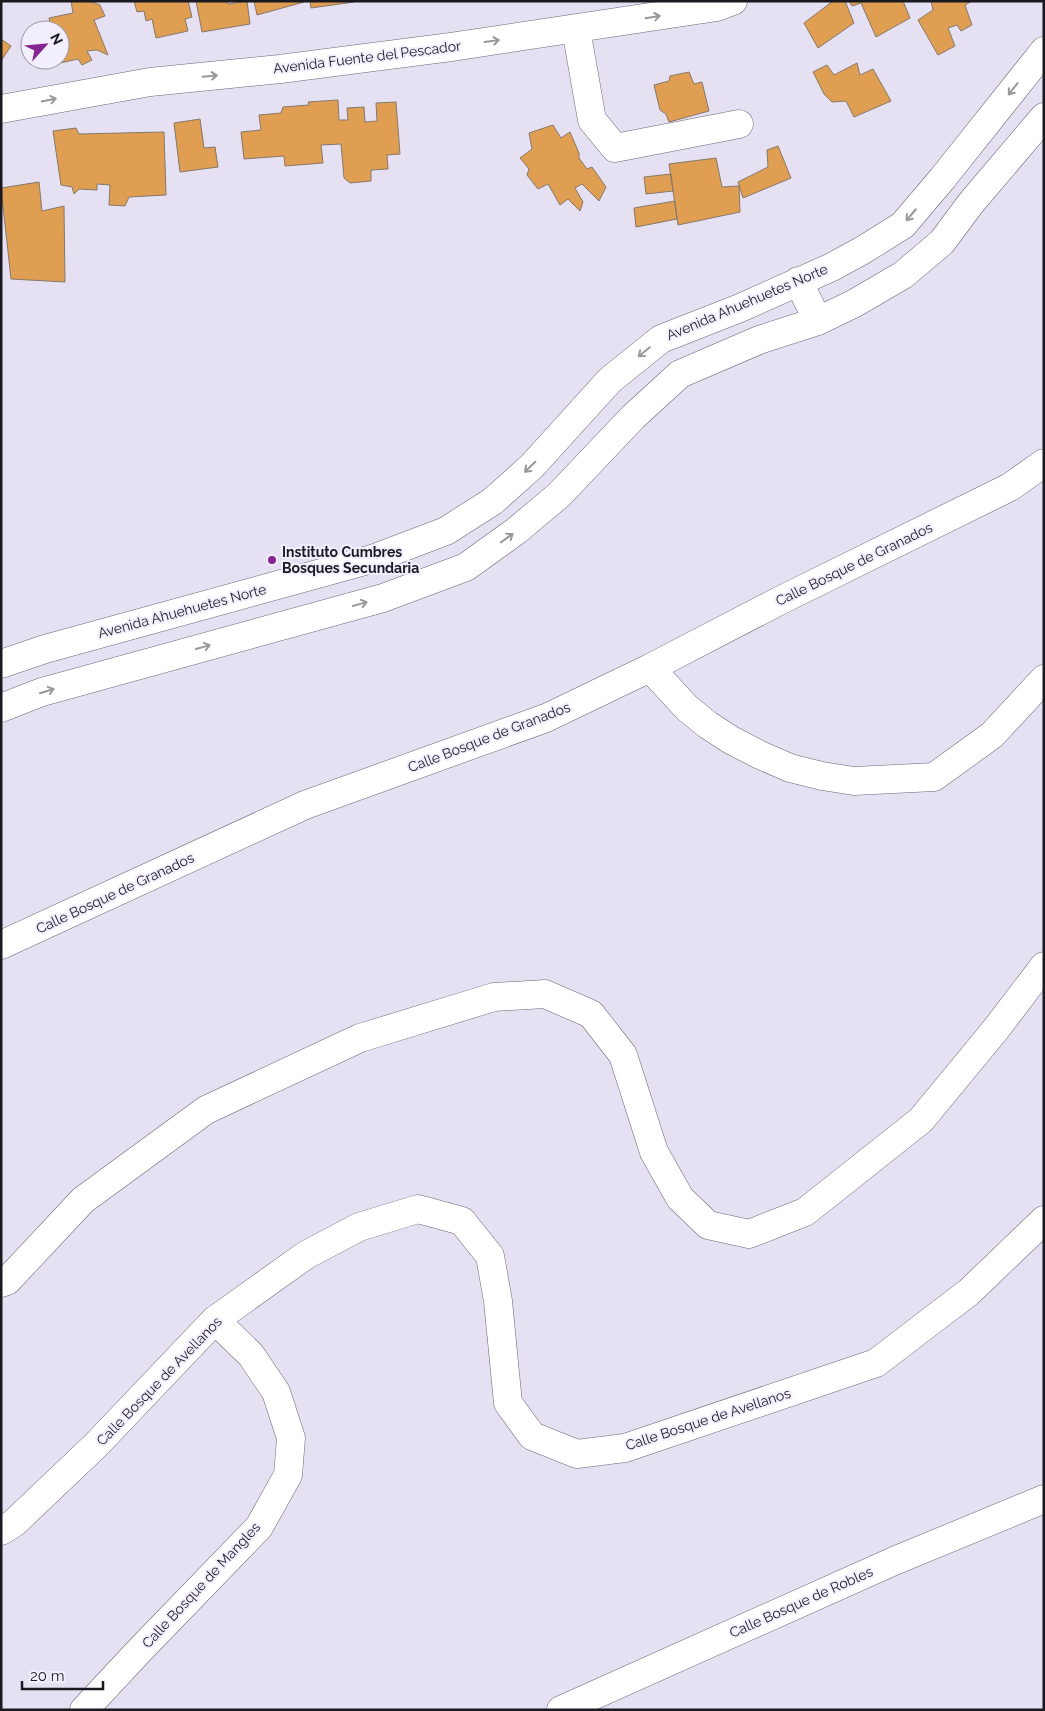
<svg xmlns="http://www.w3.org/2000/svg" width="1045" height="1711" font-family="Raleway,sans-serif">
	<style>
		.building { fill: #df9e51; stroke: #85786b }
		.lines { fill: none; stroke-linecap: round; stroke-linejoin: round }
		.street-casing { stroke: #6a6575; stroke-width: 29 }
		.secondary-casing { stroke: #6a6575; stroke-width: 29 }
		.street { stroke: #fff; stroke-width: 28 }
		.secondary { stroke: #fff; stroke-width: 28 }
		.oneway { stroke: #98989b }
		.poi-dot { fill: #842590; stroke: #f3eefd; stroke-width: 2 }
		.labels { text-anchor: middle; stroke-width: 4; stroke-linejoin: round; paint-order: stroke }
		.street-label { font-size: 14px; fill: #1b1920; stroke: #f3eefd }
		.poi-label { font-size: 14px; font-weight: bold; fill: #1b1920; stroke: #f3eefd; text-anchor: start }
	</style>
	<rect width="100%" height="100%" fill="#e6e0f3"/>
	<path class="building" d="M71,1H90L100,5L105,16L94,20L108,55L97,50L87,51L92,60L82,65L78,59L60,63V30H52L49,18L73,13Z
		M134,1H188L192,17L185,19L188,31L156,38L152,19L146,21L144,11L137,12Z
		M196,1H227L228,4L247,1L250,24L202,32Z
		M254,1H304V2L257,15Z
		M310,1H354V2L311,8Z
		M833,1H845L854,23L818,48L804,23Z
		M849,1H903L910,18L876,37L861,3L852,6Z
		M931,1H972L965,5L972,25L961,31L957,25L948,28L955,46L938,55L918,20L933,10Z
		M1,39L11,46L1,61Z
		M857,63L860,75L873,69L891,101L854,117L846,101L832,102L824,94L813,72L827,65L834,75Z
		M689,72L694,84L702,82L709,111L669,122L666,114L660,110L654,85L669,81L670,76Z
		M338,100L339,120H348L347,108L364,107L365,122L377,121L376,103L396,102L400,154L387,155L388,169L371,170V181L350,183L344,178L341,144L321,145L323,163L285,166L284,156L244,159L241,132L261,130L259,115L281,113L283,107L309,105L308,102Z
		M200,119L204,148L215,147L218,167L180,172L174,123Z
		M553,125L561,138L570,132L579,153V158L587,169L592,167L606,187L599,201L582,184L575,188L583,202L580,211L568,199L560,205L548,184L538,189L527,175L529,169L520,158L532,149L529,133Z
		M76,128L79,134L164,132L166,195L129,197L125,206L109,205L110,185L97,184V190L79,189L74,194L72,187L61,185L53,131Z
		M778,146L791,178L743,198L738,182L768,167L767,150Z
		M716,158L722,187L739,186L740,212L678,225L669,164Z
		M671,174L673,191L646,194L644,177Z
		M39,182L42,211L64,206L65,282L11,279L1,188Z
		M675,201L677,219L636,227L634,208Z"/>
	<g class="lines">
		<g class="street-casing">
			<path id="street" d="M576,29L592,120L615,148L739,124
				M1,109L150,82L280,69L451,47L717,7L733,1
				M650,668L687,708L708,725L731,740L760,755L790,768L822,776L854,781L934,777L992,735L1044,679
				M1,945L305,805L546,718L650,668L781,600L1010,487L1044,463
				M1,1283L7,1281L83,1200L206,1110L360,1038L494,997L545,994L591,1014L623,1055L654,1152L680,1198L708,1225L749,1234L805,1212L921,1120L996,1029L1044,966
				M1,1531L14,1523L96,1445L215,1320L306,1255L359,1227L418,1209L462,1221L490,1256L498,1301L508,1403L532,1436L577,1454L625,1448L876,1363L969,1292L1044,1220
				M84,1710L140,1650L259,1527L288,1475L291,1438L276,1392L251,1355L215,1320
				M561,1710L894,1561L1044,1499"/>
		</g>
		<g class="secondary-casing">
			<path id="secondary" d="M798,281L818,321
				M1,664L45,649L372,559L446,531L493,501L532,466L610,380L661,339L740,308L832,267L863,250L903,225L942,179L1044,51
				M1,708L42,692L383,598L466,567L516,531L559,495L633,417L680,374L759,340L818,321L855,303L903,275L942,242L971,203L1044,117"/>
		</g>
		<use href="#street" class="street"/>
		<use href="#secondary" class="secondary"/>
	</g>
	<defs><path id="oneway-shaft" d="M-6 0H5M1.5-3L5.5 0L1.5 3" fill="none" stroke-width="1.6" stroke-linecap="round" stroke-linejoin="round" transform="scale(1.25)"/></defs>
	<g class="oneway">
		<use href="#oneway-shaft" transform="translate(653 17) rotate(-9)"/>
		<use href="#oneway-shaft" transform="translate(492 41) rotate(-8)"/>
		<use href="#oneway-shaft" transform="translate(210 76) rotate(-5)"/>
		<use href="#oneway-shaft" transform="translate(1013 89) rotate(128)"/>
		<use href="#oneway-shaft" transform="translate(49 100) rotate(-11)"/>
		<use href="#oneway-shaft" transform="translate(911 215) rotate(130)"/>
		<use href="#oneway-shaft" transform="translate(644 352) rotate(141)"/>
		<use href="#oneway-shaft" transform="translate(530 467) rotate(136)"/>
		<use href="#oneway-shaft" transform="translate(507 538) rotate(-36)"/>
		<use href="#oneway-shaft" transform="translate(360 604) rotate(-15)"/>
		<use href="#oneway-shaft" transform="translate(203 647) rotate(-15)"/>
		<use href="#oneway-shaft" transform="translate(47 691) rotate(-17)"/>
	</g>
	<circle class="poi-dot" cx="272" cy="560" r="5"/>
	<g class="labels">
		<g class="street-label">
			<text transform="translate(367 57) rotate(-7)" y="5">Avenida Fuente del Pescador</text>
			<text transform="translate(747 302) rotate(-23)" y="5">Avenida Ahuehuetes Norte</text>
			<text transform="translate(854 564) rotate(-26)" y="5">Calle Bosque de Granados</text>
			<text transform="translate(182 611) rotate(-15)" y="5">Avenida Ahuehuetes Norte</text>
			<text transform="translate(489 737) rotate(-21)" y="5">Calle Bosque de Granados</text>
			<text transform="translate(115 893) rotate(-25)" y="5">Calle Bosque de Granados</text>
			<text transform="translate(159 1381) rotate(-46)" y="5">Calle Bosque de Avellanos</text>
			<text transform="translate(708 1419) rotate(-18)" y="5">Calle Bosque de Avellanos</text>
			<text transform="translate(201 1585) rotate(-47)" y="5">Calle Bosque de Mangles</text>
			<text transform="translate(801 1602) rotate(-24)" y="5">Calle Bosque de Robles</text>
		</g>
		<g class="poi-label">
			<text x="282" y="557">Instituto Cumbres<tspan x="282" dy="16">Bosques Secundaria</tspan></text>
		</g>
	</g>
	<rect width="1045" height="1711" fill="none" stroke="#1b1920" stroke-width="5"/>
	<g transform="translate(45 45) rotate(63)"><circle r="24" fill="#f3eefd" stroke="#9d99a5"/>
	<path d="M0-4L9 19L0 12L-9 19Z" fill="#842590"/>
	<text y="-8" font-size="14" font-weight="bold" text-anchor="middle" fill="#1b1920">N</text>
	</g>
	<path d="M22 1681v8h81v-8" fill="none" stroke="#1b1920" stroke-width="2.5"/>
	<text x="30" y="1681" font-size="15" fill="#1b1920" stroke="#f3eefd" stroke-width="4" paint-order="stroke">20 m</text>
</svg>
